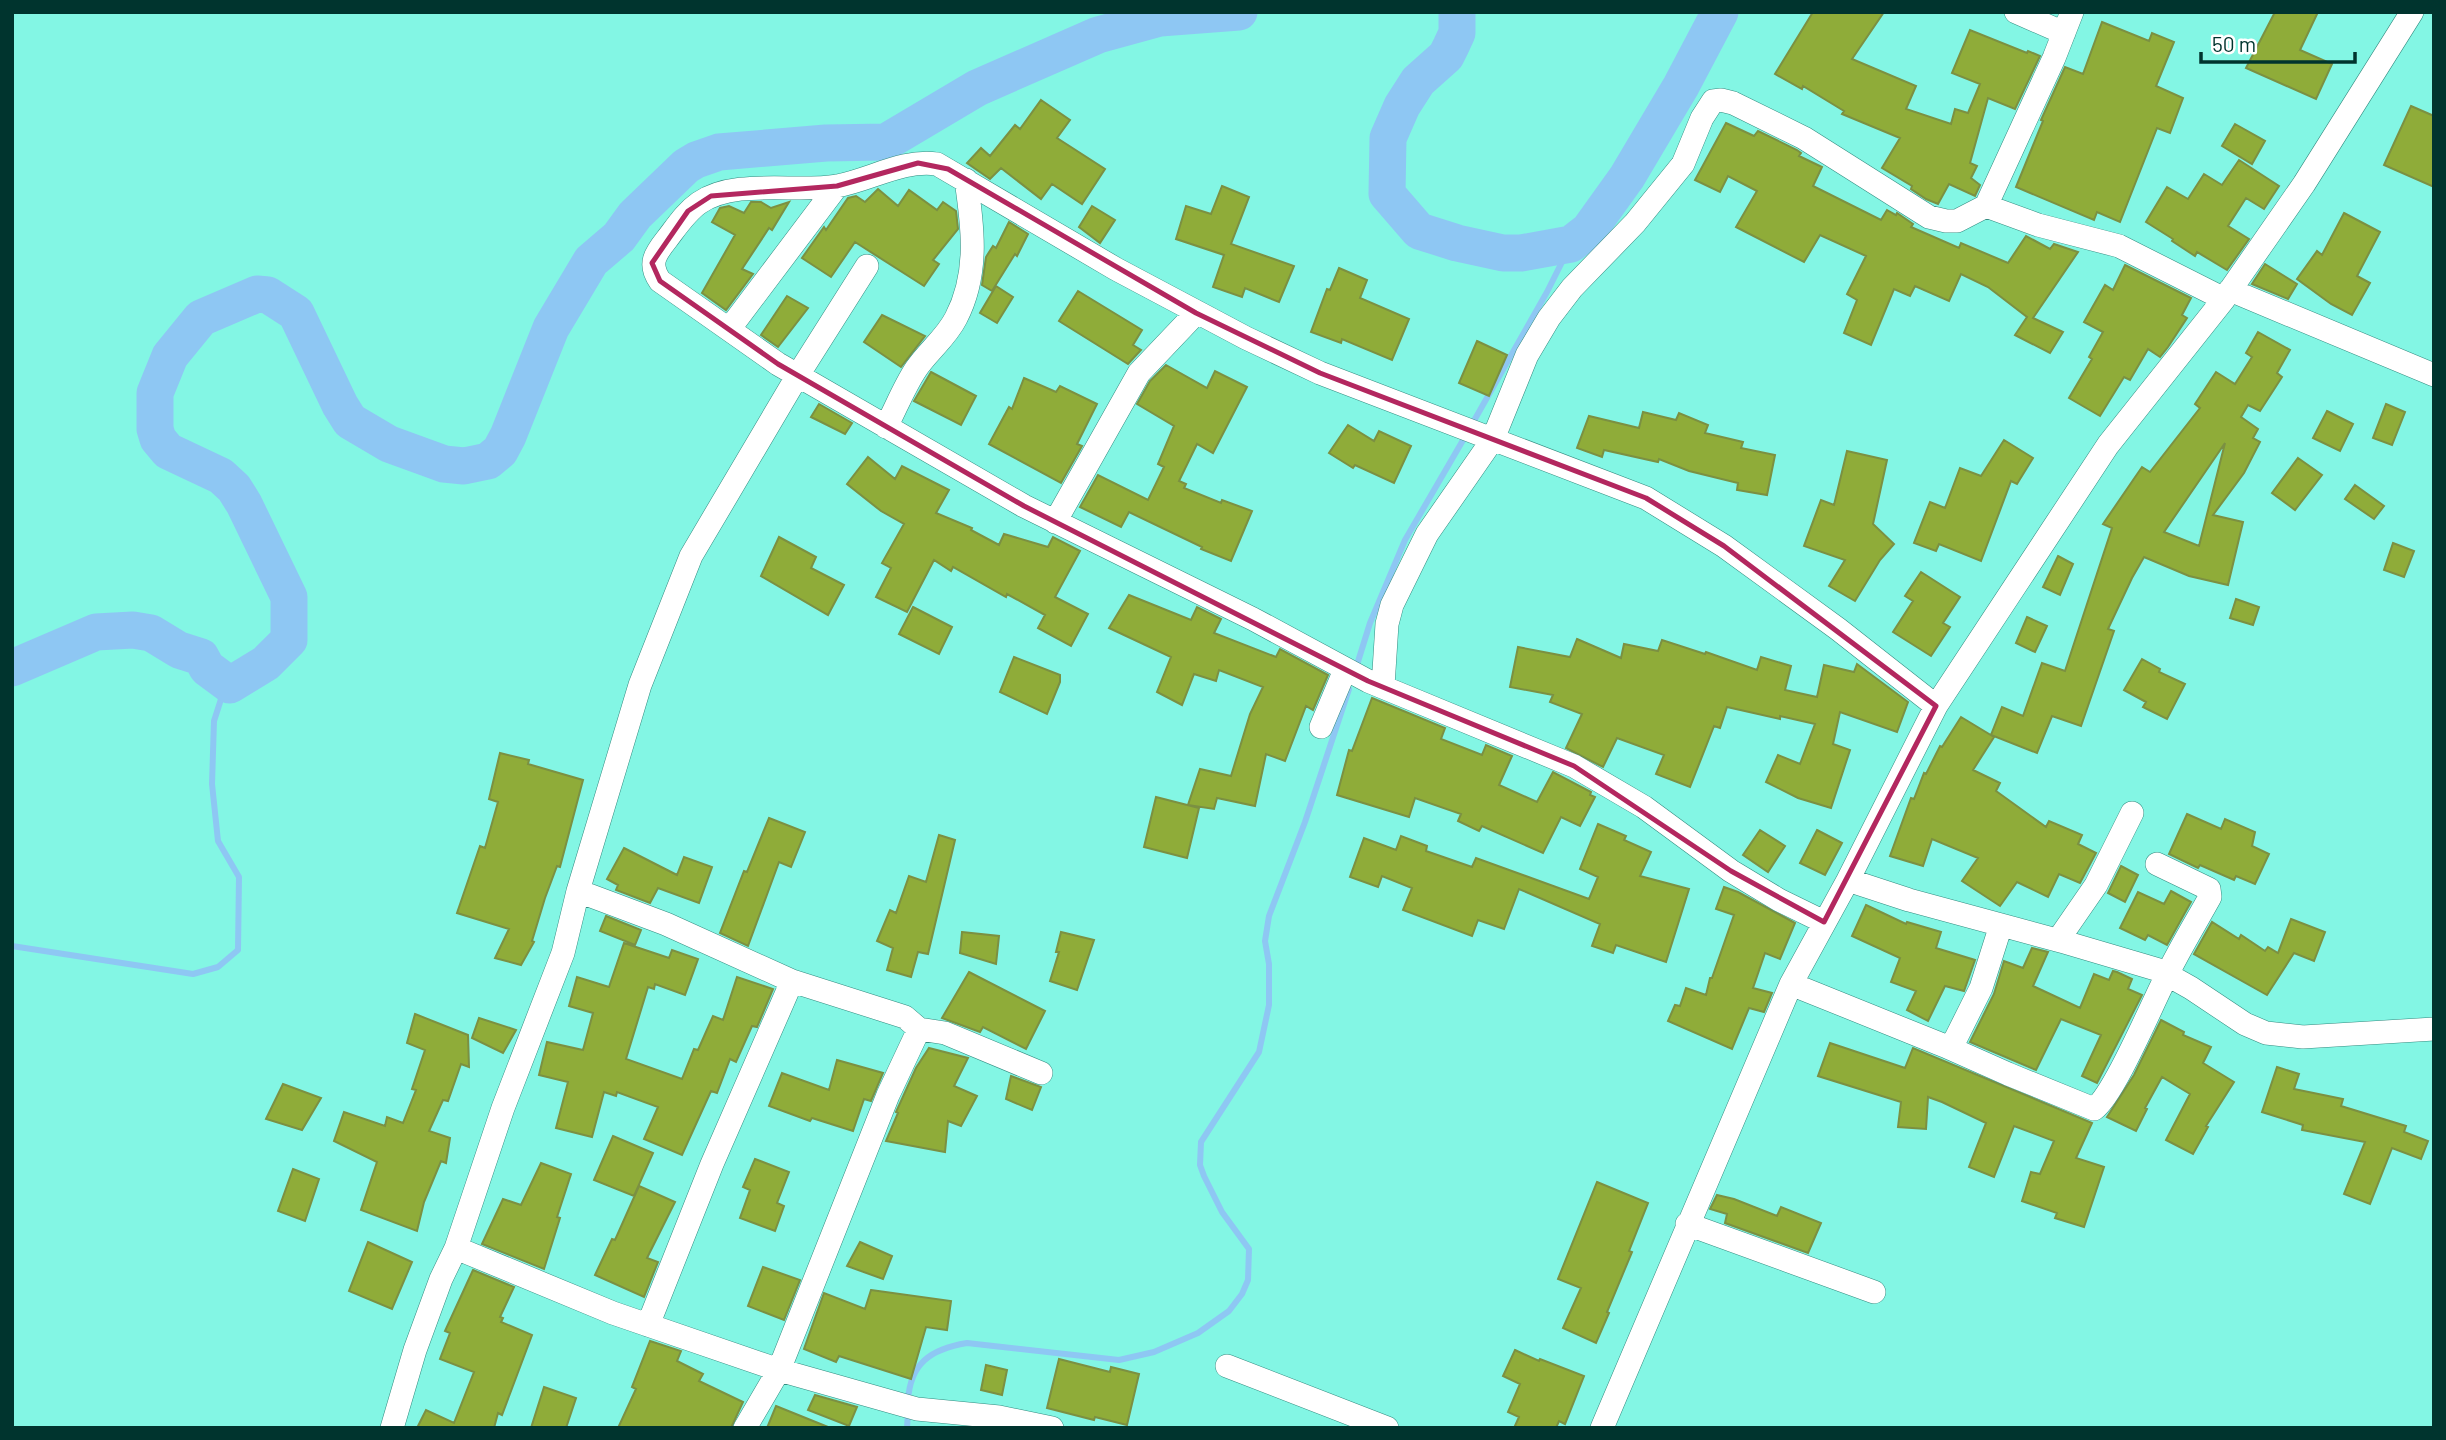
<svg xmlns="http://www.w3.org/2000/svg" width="2446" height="1440" font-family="Barlow,sans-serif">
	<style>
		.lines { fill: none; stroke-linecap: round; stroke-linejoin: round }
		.stream { stroke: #8ec7f3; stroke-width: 6 }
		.river { stroke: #8ec7f3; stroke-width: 37 }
		.building { fill: #8fac39; stroke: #7b9042; stroke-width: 2; fill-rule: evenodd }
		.street-casing { stroke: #338c80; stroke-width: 24 }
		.street { stroke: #fff; stroke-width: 23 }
		.marked { fill: none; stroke: #b3275f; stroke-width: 5; stroke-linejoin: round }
	</style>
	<rect width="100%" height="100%" fill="#83f6e4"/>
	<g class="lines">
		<path class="stream" d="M1471,426L1547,292L1571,244
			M1356,668L1370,623L1405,540L1466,435
			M12,946L193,974L218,967L238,950L239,877L218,841L212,784L214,721L223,693L230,685
			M908,1401C910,1363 931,1349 967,1343L1119,1360L1154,1352L1198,1333L1229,1311L1242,1294L1248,1280L1249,1249L1222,1212L1204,1176L1200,1165L1201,1142L1259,1052L1269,1005V964L1265,941L1269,916L1305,822L1349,689
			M907,1428L908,1412"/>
		<path class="river" d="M1457,12V33L1451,46L1446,56L1418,81L1402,106L1388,138L1387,194L1419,231L1457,243L1503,253H1521L1571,244L1589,230L1627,177L1681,86L1720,12
			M12,668L96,632L133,630L151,633L179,650L201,657L207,668L230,685L266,663L289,640V597L244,504L234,488L221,476L168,451L158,439L155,429V393L170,356L201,318L257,294L268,295L296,313L340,405L350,421L389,444L444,464L464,466L488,461L500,451L508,436L551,328L591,261L619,237L635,215L686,166L696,160L719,152L826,143L886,142L977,88L1098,35L1160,18L1239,12"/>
	</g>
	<path class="building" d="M1813,12H1884L1852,59L1916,86L1906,109L1951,124L1955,109L1968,113L1980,84L1952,73L1970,30L2027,53L2028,51L2040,56L2015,109L1988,98L1970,163L1977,166L1971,178L1980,185L1975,196L1949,184L1938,204L1926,199L1911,189L1912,186L1882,168L1900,138L1842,114L1844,111L1803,86L1802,89L1775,74Z
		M2275,12H2318L2300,50L2332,64L2316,99L2246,68Z
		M2102,22L2149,41L2152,33L2174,42L2156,86L2183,98L2170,133L2157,128L2120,222L2097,212L2094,220L2016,187L2043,121L2041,120L2065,67L2083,74Z
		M1041,100L1070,120L1057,138L1105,169L1082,204L1052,184L1041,199L1001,168L990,179L967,163L981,148L990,156L1015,125L1020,129Z
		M2411,106L2434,116V187L2384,165Z
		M1726,123L1754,136L1758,131L1797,150L1801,153L1799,156L1822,167L1813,186L1881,220L1887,210L1896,215L1897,213L1913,224L1911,227L1959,248L1961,243L2008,263L2026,236L2050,249L2054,244L2078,252L2033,318L2063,332L2050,353L2015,335L2027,317L1988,287L1961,274L1949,301L1915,286L1910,296L1894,289L1871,345L1844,333L1857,300L1847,294L1866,256L1820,235L1804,262L1736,227L1757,191L1728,176L1720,192L1695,180Z
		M2235,124L2265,141L2252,164L2222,146Z
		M2239,160L2279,186L2264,209L2246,198L2228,226L2249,239L2227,270L2197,252L2195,256L2172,241L2173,239L2146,222L2167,187L2188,199L2204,174L2222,185Z
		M1222,186L1249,197L1231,244L1294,266L1279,302L1245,288L1242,297L1213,287L1224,255L1176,239L1186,206L1211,214Z
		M878,189L898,206L909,190L937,210L943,202L956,211L958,229L933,260L939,264L924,286L855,242L831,277L802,258L824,227L826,230L848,198L856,196L865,202Z
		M751,202H761L771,208L789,202L772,230L769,228L742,269L753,274L726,310L702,293L735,235L712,222L720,208L729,206L744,213Z
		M1092,206L1115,220L1100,243L1079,227Z
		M2344,213L2380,232L2357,276L2370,283L2352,315L2331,304L2297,279L2317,251L2322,255Z
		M1009,222L1028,234L1017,256L1015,254L992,291L982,285L986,257L993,246L996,248Z
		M2265,264L2297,284L2288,299L2252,284Z
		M2125,265L2191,298L2182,315L2187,318L2168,347L2160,357L2148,349L2130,380L2124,377L2100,416L2069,398L2092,359L2089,357L2103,332L2084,322L2105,285L2113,290Z
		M1339,268L1367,280L1360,298L1409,319L1392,360L1342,339L1341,343L1311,332L1327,289L1330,290Z
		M996,286L1013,297L997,323L980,313Z
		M1078,291L1142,330L1133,345L1141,350L1128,364L1059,321Z
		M787,296L808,308L778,347L761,335Z
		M882,315L925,336L901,367L864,342Z
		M2258,332L2290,350L2277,373L2282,377L2260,411L2248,405L2241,417L2258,429L2253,438L2260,442L2244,473L2213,515L2243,522L2228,585L2189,576L2144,557L2132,578L2108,629L2114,631L2081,726L2052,716L2037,753L1991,735L2002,707L2023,716L2042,663L2065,671L2112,528L2103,524L2142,467L2150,472L2200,408L2195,404L2216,372L2235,384L2252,357L2246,353ZM2225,443L2199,546L2164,532Z
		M1477,341L1507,355L1489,396L1459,383Z
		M1166,365L1207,388L1215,371L1247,387L1213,453L1197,444L1179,481L1186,484L1184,488L1221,503L1222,500L1252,511L1231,561L1201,549L1202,547L1129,512L1121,527L1080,507L1098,475L1148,500L1164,467L1158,464L1174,426L1137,404L1150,381Z
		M931,372L976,396L961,425L914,401Z
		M1024,378L1056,392L1060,386L1097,404L1077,444L1082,446L1061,483L989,444L1009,407L1012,409Z
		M819,404L852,423L845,434L811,417Z
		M2386,404L2405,412L2392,445L2373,438Z
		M2327,411L2353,424L2340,451L2313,438Z
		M1643,412L1676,420L1679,413L1708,425L1705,433L1743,442L1741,448L1775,455L1767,495L1737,490L1738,483L1689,471L1659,459L1658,462L1604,450L1602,457L1577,448L1589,416L1639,428Z
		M1348,425L1374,441L1379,431L1411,446L1394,483L1355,465L1353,468L1329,453Z
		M2004,440L2033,458L2017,484L2011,481L1981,561L1939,544L1936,551L1914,543L1930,502L1945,508L1960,468L1981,476Z
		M1847,451L1887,460L1873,524L1894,544L1880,560L1855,601L1829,586L1845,560L1804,546L1821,500L1834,505Z
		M868,457L895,479L902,466L949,490L936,513L972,528L971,530L999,545L1004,534L1048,547L1053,537L1080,551L1055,597L1088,614L1071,646L1038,628L1045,615L1007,594L1006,597L953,567L951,571L934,560L907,612L876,597L891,568L882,563L904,524L881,511L847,484Z
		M2298,458L2322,475L2295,510L2272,493Z
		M2355,485L2384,506L2374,519L2345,499Z
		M779,537L816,557L811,568L844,585L828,615L761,576Z
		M2393,543L2414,551L2404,577L2384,570Z
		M2058,556L2073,564L2060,595L2043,587Z
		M1921,572L1960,597L1943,623L1950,627L1931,656L1893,632L1913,601L1905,596Z
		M1129,595L1191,620L1197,607L1221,619L1214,633L1276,657L1280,649L1328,675L1313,710L1306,706L1285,761L1266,754L1255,806L1217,798L1214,809L1188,805L1200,769L1231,776L1250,714L1263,687L1219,670L1216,681L1194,674L1182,705L1157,692L1171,657L1109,628Z
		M2236,599L2259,607L2253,625L2230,618Z
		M913,607L952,627L939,654L899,634Z
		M2027,617L2047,626L2035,652L2016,643Z
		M1577,639L1621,658L1624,644L1658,651L1662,640L1705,654L1706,652L1757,670L1761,657L1791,666L1785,690L1817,697L1824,665L1854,672L1857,664L1908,702L1897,732L1840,712L1833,744L1850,750L1831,808L1798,798L1766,782L1778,755L1800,764L1815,724L1780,716V719L1727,707L1720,728L1714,726L1690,787L1656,774L1664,755L1617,738L1603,767L1566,748L1582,714L1550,702L1553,695L1510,687L1518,647L1570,657Z
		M1014,657L1060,675V682L1047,714L1000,692Z
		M2142,659L2160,669L2159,672L2185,684L2167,719L2143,707L2146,702L2124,690Z
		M1372,698L1445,728L1441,739L1482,755L1486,745L1512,756L1499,785L1537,802L1553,772L1591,792L1590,795L1595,797L1580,826L1561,817L1543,853L1482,826L1479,831L1458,821L1461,814L1415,798L1409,817L1337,795L1349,750L1352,751Z
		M1961,717L1994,737L1973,770L2000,783L1996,791L2046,827L2049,821L2082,835L2078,844L2096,853L2080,883L2059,874L2048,897L2017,882L2000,906L1962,881L1978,858L1932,839L1923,866L1890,856L1911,798L1914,799L1924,773L1926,774L1940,746L1942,747Z
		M500,753L529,760L528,764L583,780L560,867L557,866L545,898L532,941L534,942L521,965L495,958L509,929L457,913L480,846L485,848L498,802L489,799Z
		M1156,797L1199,808L1187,858L1144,847Z
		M2187,814L2221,829L2225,819L2255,832L2252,846L2269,854L2255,884L2236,876L2234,880L2200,865L2198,868L2169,854Z
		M769,818L805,832L791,867L779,862L748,946L720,933L744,871L747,872Z
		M1598,824L1626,836L1624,840L1651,852L1640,876L1689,889L1666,962L1616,945L1613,953L1592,946L1600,924L1519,889L1504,929L1478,920L1472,936L1403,910L1412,888L1382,876L1378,887L1350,877L1364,838L1396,850L1401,836L1427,846L1426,851L1472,867L1476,858L1589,899L1598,877L1580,869Z
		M1760,830L1785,846L1768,872L1743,855Z
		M1817,830L1842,843L1825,875L1800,863Z
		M939,835L955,840L928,954L918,952L911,977L887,970L893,948L877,941L890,910L896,913L909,876L926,882Z
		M624,848L677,875L684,857L712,867L699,903L658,888L650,903L616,890L618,885L607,879Z
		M2121,866L2138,875L2125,902L2108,893Z
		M1724,887L1738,892L1795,923L1780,959L1765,953L1753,988L1772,993L1764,1012L1749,1008L1732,1049L1668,1021L1675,1005L1680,1006L1686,988L1706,995L1710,978H1712L1734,915L1716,909Z
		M2171,891L2191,902L2167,945L2148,935L2145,940L2120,928L2138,892L2164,904Z
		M1866,905L1906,924L1907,922L1941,932L1936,948L1975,960L1964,991L1945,986L1928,1021L1907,1010L1916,991L1891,982L1900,958L1852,936Z
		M606,916L641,930L635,945L600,931Z
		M2291,919L2325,932L2314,961L2294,953L2267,995L2194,954L2212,922L2239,939L2241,935L2265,951L2268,947L2278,953Z
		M962,932L999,936L996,964L960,953Z
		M1061,932L1094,940L1077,990L1050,981L1059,952H1056Z
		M624,943L669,958L672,950L698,959L685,995L655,984L654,989L648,987L626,1059L682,1079L694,1049L698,1050L713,1016L723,1020L737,977L773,989L757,1027L752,1026L736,1062L730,1059L717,1093L711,1091L682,1155L644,1139L658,1107L617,1092L616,1096L604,1092L592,1137L556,1128L568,1082L539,1075L547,1042L583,1050L593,1013L569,1006L577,977L609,987Z
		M2032,948L2048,952L2033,986L2080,1008L2094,974L2109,980L2113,971L2117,972L2132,979L2128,989L2142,995L2097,1083L2082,1076L2101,1035L2061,1019L2036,1070L1970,1042L1994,994L2004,961L2023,968Z
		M969,972L1045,1011L1026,1049L983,1027L980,1032L942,1018Z
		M415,1014L468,1035L469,1067L461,1064L448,1101L443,1100L429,1131L450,1138L446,1163L441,1161L424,1202L417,1231L361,1210L377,1162L334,1141L344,1112L385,1126L387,1117L403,1123L416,1090L412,1089L425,1050L407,1043Z
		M479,1018L516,1030L503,1053L472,1038Z
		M2161,1020L2184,1032L2183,1035L2211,1047L2203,1063L2234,1082L2206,1126L2208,1127L2193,1154L2166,1140L2190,1094L2162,1077L2145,1108L2147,1109L2136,1131L2107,1117L2134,1075Z
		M1830,1043L1905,1068L1913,1048L2092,1123L2076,1158L2104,1167L2084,1227L2055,1218L2057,1213L2022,1201L2031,1172L2040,1174L2054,1141L2014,1126L1994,1177L1969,1167L1986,1123L1942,1102L1928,1097L1926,1129L1898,1127L1901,1102L1818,1076Z
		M929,1048L968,1058L954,1086L977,1096L961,1126L948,1121L945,1152L886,1141L898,1113L896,1112L916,1068Z
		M837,1060L883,1073L871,1101L864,1099L853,1131L812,1118L810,1121L769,1106L782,1073L829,1090Z
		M2277,1067L2299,1074L2294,1089L2343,1099L2341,1106L2406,1126L2404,1132L2428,1141L2421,1159L2392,1148L2370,1204L2344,1194L2365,1142L2302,1130L2303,1125L2262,1112Z
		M1011,1076L1041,1087L1032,1110L1006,1099Z
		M283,1084L321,1098L302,1130L266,1119Z
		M613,1136L653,1153L634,1196L594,1180Z
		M755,1159L789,1172L777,1203L784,1206L775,1231L740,1218L750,1190L743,1187Z
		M541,1163L571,1174L557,1217L560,1218L544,1269L482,1244L503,1199L521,1205Z
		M293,1169L319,1179L305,1221L278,1211Z
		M1597,1182L1648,1203L1629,1251L1632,1252L1607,1312L1609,1313L1596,1343L1563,1328L1581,1288L1558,1279Z
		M639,1186L675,1202L647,1258L658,1262L644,1297L595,1275L612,1239L615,1240Z
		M1717,1195L1734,1199L1777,1216L1781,1207L1821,1223L1808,1253L1725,1223L1727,1214L1710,1209Z
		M368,1242L412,1262L392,1309L349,1291Z
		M860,1242L892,1256L883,1279L847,1266Z
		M763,1267L800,1280L784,1320L748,1306Z
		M473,1270L514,1287L500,1317L503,1318L501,1322L532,1335L502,1415L498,1413L494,1428H417L426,1410L454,1423L474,1372L440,1359L450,1333L445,1331Z
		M871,1290L951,1301L947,1330L926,1327L911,1379L839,1356L836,1362L804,1349L824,1293L865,1309Z
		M650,1341L681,1351L677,1361L703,1374L699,1381L743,1402L731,1428H618L636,1389L632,1387Z
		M1515,1350L1539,1361L1540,1359L1584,1376L1565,1424L1559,1421L1556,1428H1514L1519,1417L1508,1412L1520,1384L1503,1376Z
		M1059,1359L1110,1372L1111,1367L1139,1374L1127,1425L1095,1417L1094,1420L1047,1408Z
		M986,1365L1007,1370L1002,1395L981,1390Z
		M544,1387L576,1398L566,1428H531Z
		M815,1395L857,1407L849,1426L808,1410Z
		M776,1406L828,1427V1428H767Z"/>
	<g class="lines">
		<g class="street-casing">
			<path id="street" d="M2016,12L2064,33
				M1986,206L2038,225L2119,246L2224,299
				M2230,290L2434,375
				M730,328L837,186
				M886,427C896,408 904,387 916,369C928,351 946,338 956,318C979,274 973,227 966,180
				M1055,522L1139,373L1196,313
				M1383,686L1387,624L1392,605L1427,534L1493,439L1527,355L1549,318L1572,288L1635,223L1683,164L1702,118L1713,101L1721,100L1733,103L1804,138L1929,217L1946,221H1957L1986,206L2054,58L2072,12
				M1321,727L1345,670
				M1848,880L1909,900L2064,942L2159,970L2191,988L2245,1024L2266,1033L2303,1037L2434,1029
				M578,891L666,924L792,981L905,1017L919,1029L945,1033L1041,1073
				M1824,922L1779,900L1731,871L1644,807L1574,766L1368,681L1253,619L1024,506L778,364L660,281C648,264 655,254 667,239C677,226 686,212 699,203C735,178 796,193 837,186C870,180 903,159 937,164L1116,269L1246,338L1320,373L1646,498L1724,546L1838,629L1936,706
				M2058,940L2096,885L2132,813
				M1791,984L1945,1046L2008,1074L2094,1109C2114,1095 2152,1004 2166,977C2179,950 2195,924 2210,897L2209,889L2157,864
				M1951,1048L1981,988L2001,925
				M1687,1224L1874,1292
				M456,1248L613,1313L779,1370L917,1409L999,1417L1052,1428
				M648,1325L712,1164L792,981
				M1227,1366L1387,1428
				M392,1428L415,1350L441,1279L456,1248L503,1108L563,953L578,891L640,685L691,556L798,375L867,266
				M745,1428L779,1370L888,1095L919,1029
				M1602,1428L1791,984L1848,880L1936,706L2108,445L2224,299L2304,184L2412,12"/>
		</g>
		<use href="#street" class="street"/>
	</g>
	<path class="marked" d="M918,163L948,169L1196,313L1320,373L1646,498L1724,546L1936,706L1824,922L1731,871L1574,766L1368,681L1024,506L778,364L660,281L652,263L688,211L711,196L837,186Z"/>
	<rect width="2446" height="1440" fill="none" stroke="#00342e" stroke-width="28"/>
	<path d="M2201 52v10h154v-10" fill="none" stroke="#00342e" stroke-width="3.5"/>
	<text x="2212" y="52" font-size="21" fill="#00342e" stroke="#ffffff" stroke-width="5" paint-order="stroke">50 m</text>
</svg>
